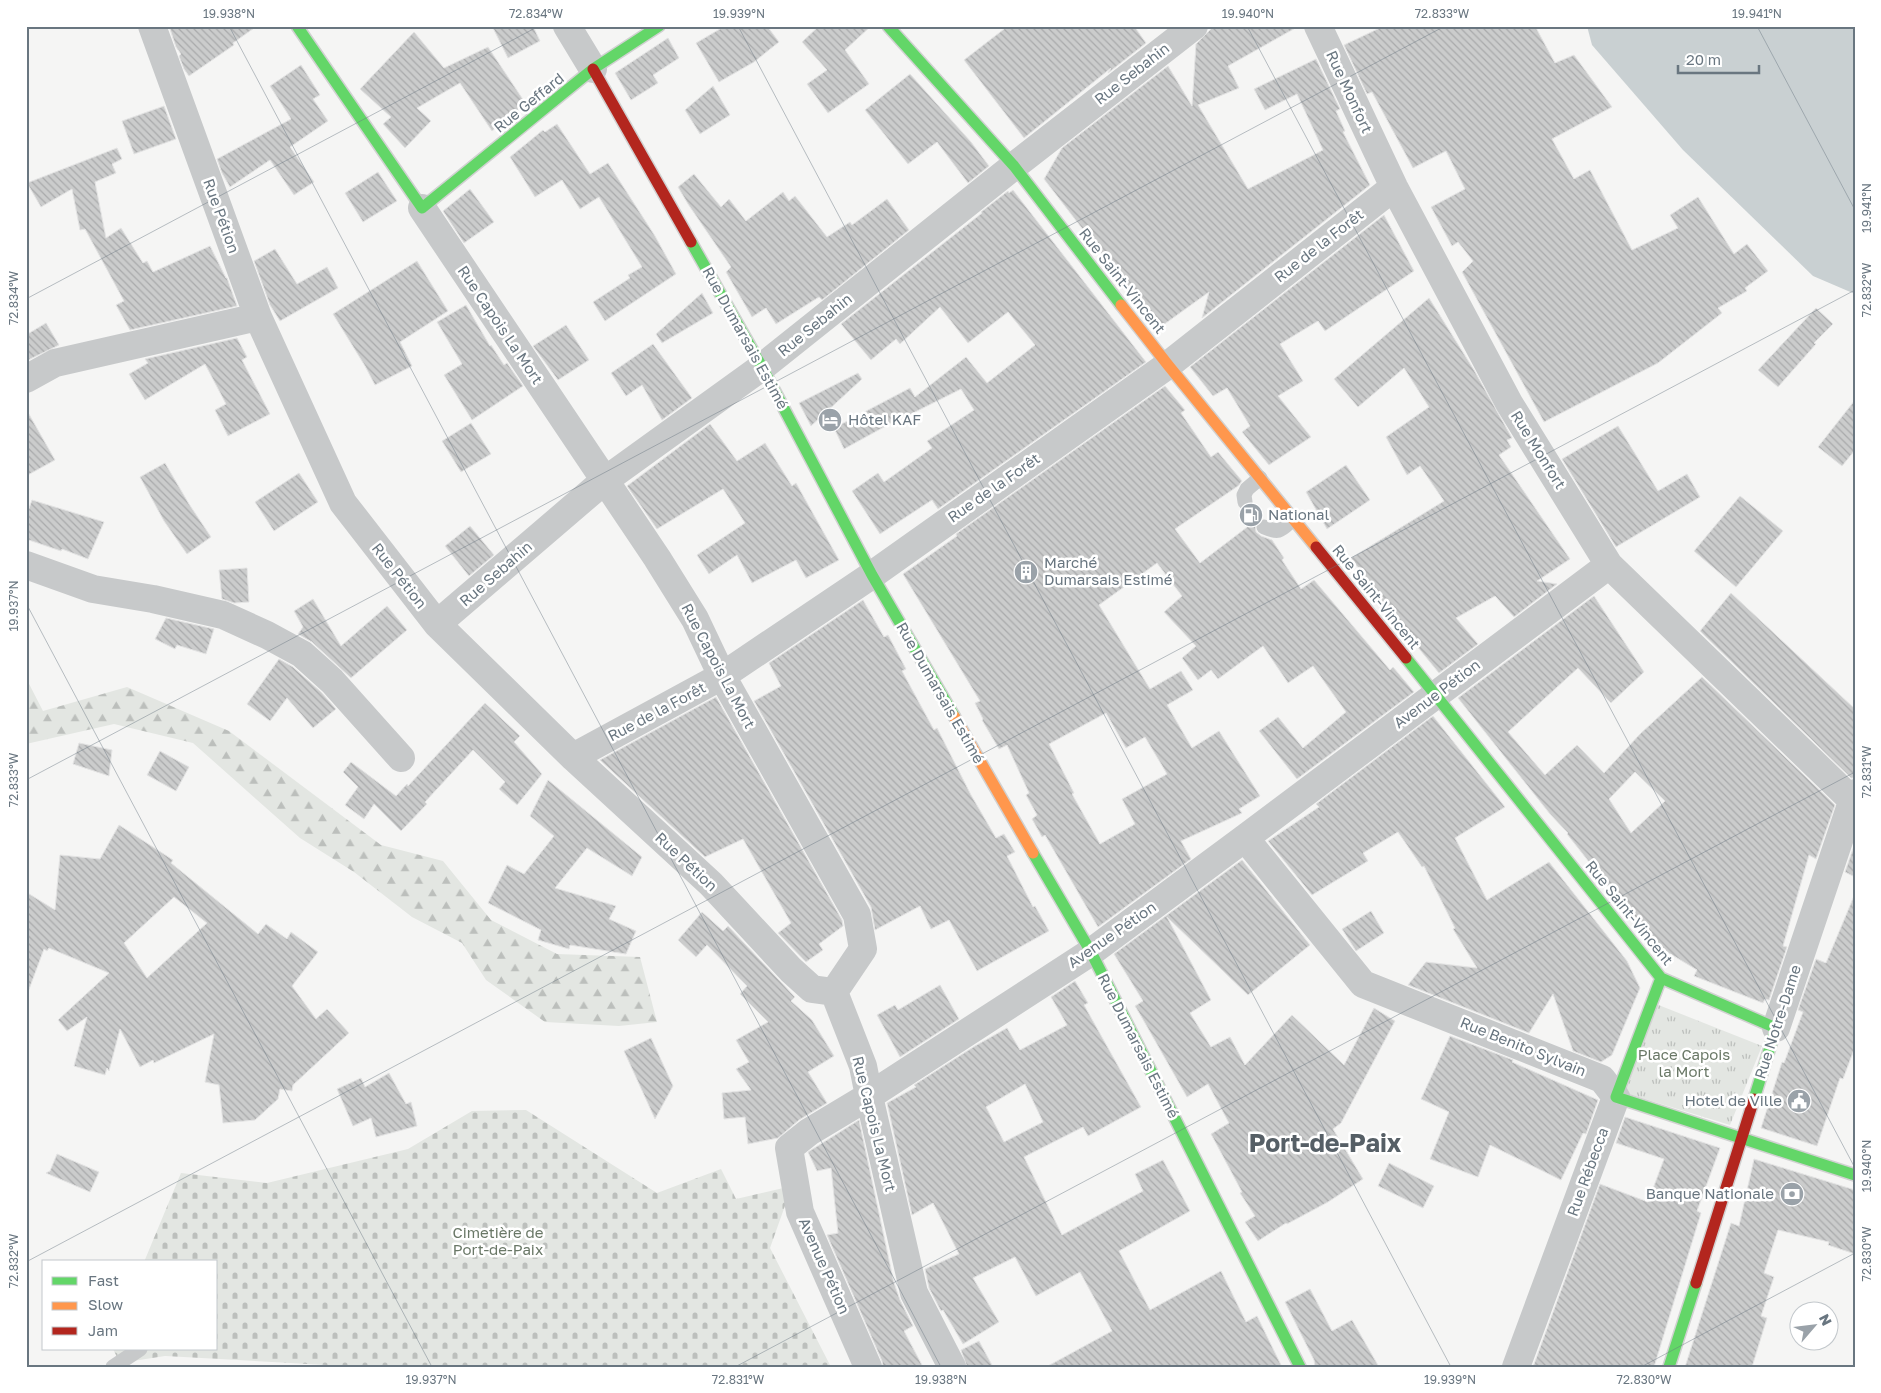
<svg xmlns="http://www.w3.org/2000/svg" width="1881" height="1393" font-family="'Golos Text',sans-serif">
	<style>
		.forest { fill: url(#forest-firs) }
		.cemetery { fill: url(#cemetery-stones) }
		.park { fill: url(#park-tufts) }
		.water { fill: #c9d0d2 }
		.building { fill: url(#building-back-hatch); stroke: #e4e4e4; fill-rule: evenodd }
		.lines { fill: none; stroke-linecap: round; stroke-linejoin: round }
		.fast-casing { stroke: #d1d1d1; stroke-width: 14 }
		.slow-casing { stroke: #d1d1d1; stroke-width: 14 }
		.jam-casing { stroke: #d1d1d1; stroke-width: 14 }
		.lane { stroke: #c7c9ca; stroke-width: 15 }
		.street { stroke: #c7c9ca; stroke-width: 28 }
		.fast { stroke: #63d668; stroke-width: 11 }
		.slow { stroke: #ff974d; stroke-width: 11 }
		.jam { stroke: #b3261e; stroke-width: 11 }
		.ticks { fill: none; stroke: #697680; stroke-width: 1; stroke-opacity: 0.45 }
		.labels { text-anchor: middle; stroke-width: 5; stroke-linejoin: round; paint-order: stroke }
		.street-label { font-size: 15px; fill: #697680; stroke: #fff }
		.poi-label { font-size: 15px; fill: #697680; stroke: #fff; text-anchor: start }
		.park-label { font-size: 15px; fill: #6a7867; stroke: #fff }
		.town-label { font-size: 25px; font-weight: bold; fill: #565f66; stroke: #fff }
		.neatline { fill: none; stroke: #697680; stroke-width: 2 }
		.ticks-label { font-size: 12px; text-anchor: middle; fill: #697680 }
	</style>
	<defs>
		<pattern id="forest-firs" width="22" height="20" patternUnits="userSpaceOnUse" patternTransform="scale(1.25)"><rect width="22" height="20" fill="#e3e6e2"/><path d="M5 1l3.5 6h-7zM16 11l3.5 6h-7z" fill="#bcbfbc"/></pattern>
		<pattern id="cemetery-stones" width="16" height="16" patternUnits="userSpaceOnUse" patternTransform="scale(1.25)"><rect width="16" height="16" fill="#e3e6e2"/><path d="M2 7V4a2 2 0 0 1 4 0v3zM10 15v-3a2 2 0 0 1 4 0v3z" fill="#bcbfbc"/></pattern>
		<pattern id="park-tufts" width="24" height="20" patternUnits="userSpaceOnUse" patternTransform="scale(1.25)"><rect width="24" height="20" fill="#e3e6e2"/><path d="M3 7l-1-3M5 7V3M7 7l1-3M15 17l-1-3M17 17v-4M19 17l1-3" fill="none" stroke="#bcbfbc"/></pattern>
		<pattern id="building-back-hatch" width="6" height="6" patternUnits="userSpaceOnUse" patternTransform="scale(1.25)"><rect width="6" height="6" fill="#cbcccc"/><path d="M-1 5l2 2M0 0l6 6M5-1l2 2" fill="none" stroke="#a9aaab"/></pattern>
	</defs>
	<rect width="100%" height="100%" fill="#f5f5f4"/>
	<path class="forest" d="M26,678L43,711L127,687L229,731L381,845L443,861L491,920L557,954L640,957L657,1022L619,1026L545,1022L486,980L462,943L412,917L354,872L300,838L193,743L114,724L26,744Z"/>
	<path class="cemetery" d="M526,1110L657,1193L721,1169L736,1199L792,1186L770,1248L831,1367H337L326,1365L165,1356L120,1363L113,1349H216V1262H144L181,1173L267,1183L408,1149L472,1111Z"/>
	<path class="park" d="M1656,1004L1762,1046L1730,1125L1625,1093Z"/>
	<path class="water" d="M1587,26H1855V294L1813,276L1683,150L1592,45Z"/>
	<path class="building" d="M169,26H257L233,43L234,45L189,76L184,69L179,56L181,54L176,47Z
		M492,26H533L540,41L508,58Z
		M725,26H767L779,42L754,62L719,82L696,43Z
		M819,26H871L845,50L869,84L828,113L807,84L827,70L802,42Z
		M1008,26H1134L1146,43L1108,73L1111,68L1024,138L964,60Z
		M1214,26H1299L1228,66L1239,88L1198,105L1248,189L1323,150L1297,94L1265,110L1254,89L1316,59L1340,109L1336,111L1345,131L1343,132L1370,185L1202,318L1209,292L1159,328L1044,179L1062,148L1168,66L1192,106L1196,44Z
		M1384,26H1535L1555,63L1574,55L1612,107L1552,139L1574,179L1590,170L1632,250L1678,228L1670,215L1698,197L1734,254L1747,244L1768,271L1745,288L1747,291L1718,308L1722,313L1658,363L1544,422L1462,272L1473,261L1458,242L1452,246L1431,207L1465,189L1446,151L1413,168L1372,92L1367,94L1344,45Z
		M414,32L444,68L488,47L526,104L492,131L460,83L417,108L431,121L405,148L383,124L391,117L360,89Z
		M668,38L679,58L653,75L658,83L631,100L615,73Z
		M301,65L320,95L313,99L328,121L290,147L314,182L294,195L270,160L230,187L222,173L217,159L291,119L270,86Z
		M910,74L971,142L989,166L968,183L937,142L908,164L865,110Z
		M713,86L730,115L700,134L685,110Z
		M164,106L176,139L134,154L122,121Z
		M557,124L590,174L608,163L655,236L676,274L605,321L593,302L630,278L628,275L642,267L599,197L580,209L562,180L535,197L510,157L543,130L545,132Z
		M117,148L122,159L112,164L116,173L95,182L106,238L121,228L143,263L147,261L153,272L210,246L226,278H227L237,306L130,330L116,305L124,301L85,229L80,230L72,189L41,207L27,183Z
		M378,172L397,201L363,222L345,193Z
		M694,174L721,207L729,199L746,221L783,192L789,201L795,196L827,237L850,222L852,225L887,199L909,230L822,300L819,297L776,324L766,308L752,317L726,272L731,267L688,204L678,187Z
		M470,189L494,222L464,243L443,211Z
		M1013,190L1146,362L938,509L932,500L880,534L852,491L878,473L884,482L932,448L927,441L974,410L961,389L905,417L904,416L844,449L834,428L910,388L915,397L966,357L987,383L1035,345L1008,312L968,343L940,307L900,344L896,339L871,360L841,324L982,213L981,212L1008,191L1009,193Z
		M1384,215L1414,271L1325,331L1318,321L1280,344L1303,381L1278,396L1311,437L1269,465L1242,432L1250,426L1227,388L1213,396L1190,367Z
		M275,249L297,284L327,267L338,288L280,321L270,305L254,261Z
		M417,261L448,311L400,342L412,366L375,385L365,366L333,314Z
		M702,293L713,313L662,343L656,334Z
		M1429,298L1474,370L1512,438L1507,440L1511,447L1499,455L1570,559L1537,581L1557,584L1514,617L1495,596L1456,618L1478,644L1439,673L1375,595L1377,593L1351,558L1444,501L1420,466L1407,475L1386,437L1429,407L1404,368L1358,407L1334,379Z
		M466,305L490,346L491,345L504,365L507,363L523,386L472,420L444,375L462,364L437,322Z
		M1816,308L1833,324L1814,343L1816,344L1778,387L1758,370Z
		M46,323L59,345L26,361V335Z
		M566,325L589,360L558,380L533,346Z
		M237,338L247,357L242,360L270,414L228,436L215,410L226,404L205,364L145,400L129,374L148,363L145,359Z
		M653,344L692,398L662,420L642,385L626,396L611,373Z
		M858,373L862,379L811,426L799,403Z
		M1165,386L1185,410L1181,413L1211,457L1218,452L1242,481L1238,486L1175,529L1200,563L1259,518L1255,524L1256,532L1261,536L1272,540L1284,558L1282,560L1301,589L1314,580L1390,670L1393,667L1414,692L1297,779L1259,731L1278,717L1303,748L1346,712L1313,666L1288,683L1263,646L1218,679L1211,670L1198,680L1182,658L1196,646L1164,612L1182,596L1157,563L1099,605L1150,689L1181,671L1193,690L1167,705L1192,748L1219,731L1260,796L1239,809L1242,813L1181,841L1191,859L1098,927L1045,835L1042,837L1032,819L1037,815L1026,795L1029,793L1007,745L999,749L982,720L983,719L975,703L980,701L903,574L957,536L956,534ZM1106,713L1126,748L1145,737L1167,774L1122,799L1135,824L1100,844L1072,794L1074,793L1049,744Z
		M1855,400V450L1842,466L1818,447Z
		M26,409L55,460L26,476Z
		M471,423L491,454L461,472L442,441Z
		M710,424L737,461L765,443L792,486L796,483L839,560L806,578L796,560L752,583L737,555L709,574L697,555L745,523L723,489L657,529L627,486Z
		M1618,426L1658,491L1687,474L1700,497L1616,547L1562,459Z
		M165,463L189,504L211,537L187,554L164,521L140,477Z
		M1346,465L1370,500L1327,529L1306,492Z
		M299,473L318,502L274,531L255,502Z
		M1740,496L1783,531L1736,587L1694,551Z
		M32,500L104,522L88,559L62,549L61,551L26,539V517Z
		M470,526L494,555L469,576L445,546Z
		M247,568L249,602L234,603L222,599L219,570Z
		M1731,593L1855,709V778H1851L1700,631Z
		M1594,596L1644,672L1611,703L1578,668L1508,732L1545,775L1577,745L1604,773L1640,734L1702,677L1835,805L1816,859L1809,855L1783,946L1787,947L1769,1000L1765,999L1763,1003L1694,976L1697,970L1654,944L1567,834L1568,833L1550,814L1458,698ZM1635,772L1665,801L1631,833L1609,799Z
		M313,599L341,646L387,606L407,630L351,678L312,642L298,634L303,627L294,611Z
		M863,600L884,637L888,635L906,669L902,671L934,730L937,728L971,795L996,838L1004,834L1015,852L1007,856L1033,907L1035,906L1049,931L977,971L949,920L931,929L920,906L875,930L871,907L754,701L781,686L769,663Z
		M166,618L214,629L206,654L177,645L175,649L155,639Z
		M279,659L293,667L321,692L336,709L313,728L287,698L270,721L247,704Z
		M716,697L842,920L843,926L819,944L823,950L806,962L778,933L791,923L743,839L705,857L600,760Z
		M485,703L520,736L514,742L542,774L517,805L499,789L505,782L473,750L425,802L427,804L401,831L374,804L364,819L345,805L358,787L343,772L351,762L396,796L407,784L408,786Z
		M1433,716L1505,807L1455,838L1487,900L1549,862L1627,961L1640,988L1612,1055L1601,1062L1573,1051L1553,994L1529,1033L1408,985L1426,962L1477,968L1453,929L1455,928L1424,866L1422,867L1398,832L1363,853L1368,861L1312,895L1268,841L1319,807L1316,804Z
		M79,743L112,750L109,776L73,764Z
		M160,751L189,767L176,791L147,775Z
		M548,780L642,857L632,876L587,848L555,888L616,906L609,919L636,931L626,954L570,945L569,949L538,940L541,930L488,903L507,865L524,874L554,836L530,816Z
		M119,825L173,860L171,863L258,934L266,924L287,939L291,932L318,952L292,986L316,1019L327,1009L349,1033L293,1085L292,1091L280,1089L278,1099L255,1120L223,1123L219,1085L205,1082L214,1034L154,1063L153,1060L140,1067L120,1029L109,1071L107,1068L105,1075L74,1066L87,1017L67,1031L58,1020L109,973L49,948L47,951L44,949L28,992L26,991V892L55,910L60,855L100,859ZM174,897L207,923L147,978L124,943Z
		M1855,843V877L1845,872Z
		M1242,860L1310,945L1248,995L1167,917L1211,1000L1190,1013L1211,1047L1230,1037L1245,1065L1292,1015L1344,1065L1374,1008L1395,1021L1341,1123L1333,1129L1363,1179L1328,1202L1287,1224L1286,1223L1258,1241L1245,1222L1255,1216L1240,1193L1242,1192L1211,1134L1229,1123L1208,1084L1187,1097L1141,1016L1135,1006L1143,1001L1114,954Z
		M1854,896L1855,1047L1843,1079L1840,1078L1817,1146L1761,1128L1782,1062L1784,1063L1803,1012L1798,1010L1816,959L1826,963Z
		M1371,911L1384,933L1356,951L1342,929Z
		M702,912L723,931L728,926L795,997L791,1001L812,1020L834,1056L808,1072L827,1103L799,1120L778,1138L748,1144L745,1117L724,1119L722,1093L751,1090L736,1069L749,1062L736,1040L768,1022L740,994L747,986L707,945L696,957L678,940Z
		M1075,981L1088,1003L1084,1005L1141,1107L1088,1136L1083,1127L1024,1157L1062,1235L1143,1191L1135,1174L1163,1160L1190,1211L1119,1251L1150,1310L1221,1271L1246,1322L1257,1316L1282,1367H1046L1112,1331L1080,1272L1036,1296L1015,1257L973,1278L999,1322L963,1344L943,1310L941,1311L929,1288L925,1269L959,1254L933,1203L912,1215L887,1103L916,1087L914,1085L975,1046L1007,1028L1020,1050L1067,1025L1051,997ZM1025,1084L1043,1122L1004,1142L986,1107Z
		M940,985L959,1019L900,1057L877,1015L895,1005L898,1010Z
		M1450,1036L1513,1060L1512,1062L1598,1100L1586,1134L1583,1133L1561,1180L1490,1145L1478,1177L1430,1159L1449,1112L1421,1099Z
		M651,1038L673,1086L655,1119L624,1051Z
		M389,1073L406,1104L411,1102L417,1126L376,1137L371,1118L353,1126L337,1089L361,1078L365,1087Z
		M1625,1117L1720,1148L1697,1211L1701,1213L1654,1367H1533L1600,1184L1648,1202L1664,1159L1616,1143Z
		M859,1120L894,1283L900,1300L913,1326L904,1331L923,1367H883L882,1361L827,1235L838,1233L831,1168L817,1171L808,1152Z
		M57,1154L99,1172L90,1192L46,1173L50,1171Z
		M1754,1159L1855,1190V1254L1828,1245L1829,1242L1778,1230L1764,1273L1774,1277L1761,1316L1767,1318L1752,1367H1685L1731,1223L1739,1226Z
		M1389,1163L1434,1186L1423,1208L1378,1186Z
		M1310,1289L1332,1331L1352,1320L1379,1367H1315L1314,1360L1285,1302Z
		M979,1341L993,1367H967L961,1350Z"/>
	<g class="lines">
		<g class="fast-casing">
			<path id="fast" d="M297,26L422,208L593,69L659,26
				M888,26L1014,166L1121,305
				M691,242L762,367L872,575L954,716
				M1406,658L1661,978L1776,1028L1754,1099
				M1033,853L1091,952L1300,1367
				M1661,978L1616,1097L1741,1138
				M1741,1138L1855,1175
				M1669,1367L1696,1283"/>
		</g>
		<g class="slow-casing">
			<path id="slow" d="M1121,305L1168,365L1316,547
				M954,716L1033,853"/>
		</g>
		<g class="jam-casing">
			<path id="jam" d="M593,69L691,242
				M1316,547L1406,658
				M1696,1283L1754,1099"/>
		</g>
		<path class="lane" d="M1245,502L1244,495L1247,489L1260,478
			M1264,527C1280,534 1281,530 1293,519
			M113,1367L140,1349"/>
		<path class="street" d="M152,26L258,317L343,503L437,624L573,757L711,884L791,970L812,989L834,992
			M567,26L593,69
			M1318,26L1394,187L1509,403L1609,565L1855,803
			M422,208L657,558L695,619L722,676L857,915L863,949L834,992
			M26,379L55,363L258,317
			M26,565L93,589L153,599L223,615L267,635L302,654L332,681L401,758
			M437,624L604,481L762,367L1014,166L1194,26
			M573,757L722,676L872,575L1168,365L1394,187
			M1245,838L1363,984L1602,1079L1616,1097L1516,1367
			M834,992L863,1066L869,1096L914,1293L952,1367
			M1776,1028L1855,793
			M868,1367L800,1212L789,1148L809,1132L869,1096L1091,952L1245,838L1609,565"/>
		<use href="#fast" class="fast"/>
		<use href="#slow" class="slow"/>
		<use href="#jam" class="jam"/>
	</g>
	<path class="ticks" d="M229,26L941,1367M738,26L1451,1367M1247,26L1855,1168M1757,26L1855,210M26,299L539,26M26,603L432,1367M26,780L1445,26M26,1262L1855,290M735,1367L1855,772M1641,1367L1855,1253"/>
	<defs>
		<g id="hotel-disc" transform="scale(1.25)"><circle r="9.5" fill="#9aa2a9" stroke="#fff"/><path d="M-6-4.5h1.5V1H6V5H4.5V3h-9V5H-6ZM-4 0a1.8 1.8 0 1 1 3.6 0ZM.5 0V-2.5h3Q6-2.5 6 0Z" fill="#fff"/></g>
		<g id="fuel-disc" transform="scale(1.25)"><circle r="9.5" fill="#9aa2a9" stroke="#fff"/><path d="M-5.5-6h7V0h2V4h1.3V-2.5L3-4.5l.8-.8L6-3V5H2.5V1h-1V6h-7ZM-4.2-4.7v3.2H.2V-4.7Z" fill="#fff"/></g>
		<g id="building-disc" transform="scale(1.25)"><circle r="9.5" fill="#9aa2a9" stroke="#fff"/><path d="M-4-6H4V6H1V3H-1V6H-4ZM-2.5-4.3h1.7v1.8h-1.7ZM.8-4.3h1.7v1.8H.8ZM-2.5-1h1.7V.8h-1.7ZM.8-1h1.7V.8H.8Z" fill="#fff"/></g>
		<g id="civic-disc" transform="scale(1.25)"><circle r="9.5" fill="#9aa2a9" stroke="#fff"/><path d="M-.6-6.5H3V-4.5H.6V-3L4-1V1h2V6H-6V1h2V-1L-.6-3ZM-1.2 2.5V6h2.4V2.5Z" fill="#fff"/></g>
		<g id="bank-disc" transform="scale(1.25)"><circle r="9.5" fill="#9aa2a9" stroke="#fff"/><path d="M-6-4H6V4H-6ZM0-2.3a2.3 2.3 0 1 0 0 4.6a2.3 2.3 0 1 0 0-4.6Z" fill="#fff"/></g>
	</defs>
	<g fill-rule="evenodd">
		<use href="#hotel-disc" x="830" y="420"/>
		<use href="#fuel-disc" x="1251" y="515"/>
		<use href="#building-disc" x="1026" y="572"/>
		<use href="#civic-disc" x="1799" y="1101"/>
		<use href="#bank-disc" x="1792" y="1194"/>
	</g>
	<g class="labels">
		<g class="street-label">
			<text transform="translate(1132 74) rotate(-38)" y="5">Rue Sebahin</text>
			<text transform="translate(1349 92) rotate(65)" y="5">Rue Monfort</text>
			<text transform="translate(529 103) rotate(-39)" y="5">Rue Geffard</text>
			<text transform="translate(221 216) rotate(70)" y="5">Rue Pétion</text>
			<text transform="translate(1319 246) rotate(-38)" y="5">Rue de la Forêt</text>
			<text transform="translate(1122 281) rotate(52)" y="5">Rue Saint-Vincent</text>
			<text transform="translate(500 325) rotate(56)" y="5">Rue Capois La Mort</text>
			<text transform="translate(815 325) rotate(-39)" y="5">Rue Sebahin</text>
			<text transform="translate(745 338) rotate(61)" y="5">Rue Dumarsais Estimé</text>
			<text transform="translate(1538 450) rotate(58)" y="5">Rue Monfort</text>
			<text transform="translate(994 488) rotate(-35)" y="5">Rue de la Forêt</text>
			<text transform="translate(496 574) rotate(-41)" y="5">Rue Sebahin</text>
			<text transform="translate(399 576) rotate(52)" y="5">Rue Pétion</text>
			<text transform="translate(1376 597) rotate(51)" y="5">Rue Saint-Vincent</text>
			<text transform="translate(718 666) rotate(62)" y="5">Rue Capois La Mort</text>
			<text transform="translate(940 693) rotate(60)" y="5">Rue Dumarsais Estimé</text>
			<text transform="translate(1437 694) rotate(-37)" y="5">Avenue Pétion</text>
			<text transform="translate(657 712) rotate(-28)" y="5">Rue de la Forêt</text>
			<text transform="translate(686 862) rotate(43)" y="5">Rue Pétion</text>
			<text transform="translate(1629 913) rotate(51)" y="5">Rue Saint-Vincent</text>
			<text transform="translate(1112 935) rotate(-35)" y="5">Avenue Pétion</text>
			<text transform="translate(1778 1022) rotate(-72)" y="5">Rue Notre-Dame</text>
			<text transform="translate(1138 1046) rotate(63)" y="5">Rue Dumarsais Estimé</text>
			<text transform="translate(1523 1047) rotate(22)" y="5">Rue Benito Sylvain</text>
			<text transform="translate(874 1124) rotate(76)" y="5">Rue Capois La Mort</text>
			<text transform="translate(1588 1172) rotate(-70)" y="5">Rue Rébecca</text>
			<text transform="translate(824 1266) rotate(66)" y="5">Avenue Pétion</text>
		</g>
		<g class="poi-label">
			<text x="848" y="425">Hôtel KAF</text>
			<text x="1268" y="520">National</text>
			<text x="1044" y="568">Marché<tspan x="1044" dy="17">Dumarsais Estimé</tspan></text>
			<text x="1782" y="1106" text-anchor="end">Hotel de Ville</text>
			<text x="1774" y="1199" text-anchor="end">Banque Nationale</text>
		</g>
		<g class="park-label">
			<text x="1684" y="1060">Place Capois<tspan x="1684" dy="17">la Mort</tspan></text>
			<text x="498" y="1238">Cimetière de<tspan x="498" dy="17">Port-de-Paix</tspan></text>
		</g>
		<g class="town-label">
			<text x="1325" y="1152">Port-de-Paix</text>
		</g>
	</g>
	<rect width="1881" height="1393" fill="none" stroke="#ffffff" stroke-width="55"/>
	<rect x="42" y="1260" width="175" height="90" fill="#ffffff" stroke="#c3c8cc"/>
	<rect x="52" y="1277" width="25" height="8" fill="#63d668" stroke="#c3c8cc"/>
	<text x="88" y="1286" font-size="15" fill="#697680">Fast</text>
	<rect x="52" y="1302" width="25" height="8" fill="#ff974d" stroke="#c3c8cc"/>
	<text x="88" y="1310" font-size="15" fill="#697680">Slow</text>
	<rect x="52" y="1327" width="25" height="8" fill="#b3261e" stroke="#c3c8cc"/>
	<text x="88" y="1336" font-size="15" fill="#697680">Jam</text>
	<g transform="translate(1814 1326) rotate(62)"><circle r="24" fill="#ffffff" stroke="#c3c8cc"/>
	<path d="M0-4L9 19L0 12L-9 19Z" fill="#9aa2a9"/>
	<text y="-8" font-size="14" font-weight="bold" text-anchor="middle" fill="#697680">N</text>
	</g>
	<path d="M1678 65v8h81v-8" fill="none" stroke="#697680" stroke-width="2.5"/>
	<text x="1686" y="65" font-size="15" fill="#697680" stroke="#ffffff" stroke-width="4" paint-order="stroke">20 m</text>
	<rect x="28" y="28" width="1826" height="1338" class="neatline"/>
	<g class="ticks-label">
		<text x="229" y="18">19.938°N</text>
		<text x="536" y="18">72.834°W</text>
		<text x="739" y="18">19.939°N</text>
		<text x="1248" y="18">19.940°N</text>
		<text x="1442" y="18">72.833°W</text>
		<text x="1757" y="18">19.941°N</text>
		<text transform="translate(1867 208) rotate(-90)" y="4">19.941°N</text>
		<text transform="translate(1867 290) rotate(-90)" y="4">72.832°W</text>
		<text transform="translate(14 298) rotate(-90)" y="4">72.834°W</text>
		<text transform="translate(14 606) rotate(-90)" y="4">19.937°N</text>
		<text transform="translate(1867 772) rotate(-90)" y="4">72.831°W</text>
		<text transform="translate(14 780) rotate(-90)" y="4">72.833°W</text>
		<text transform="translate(1867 1166) rotate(-90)" y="4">19.940°N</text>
		<text transform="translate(1867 1254) rotate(-90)" y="4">72.830°W</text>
		<text transform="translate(14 1261) rotate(-90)" y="4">72.832°W</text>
		<text x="431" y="1384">19.937°N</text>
		<text x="738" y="1384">72.831°W</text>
		<text x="941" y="1384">19.938°N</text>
		<text x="1450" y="1384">19.939°N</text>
		<text x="1644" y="1384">72.830°W</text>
	</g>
</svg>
